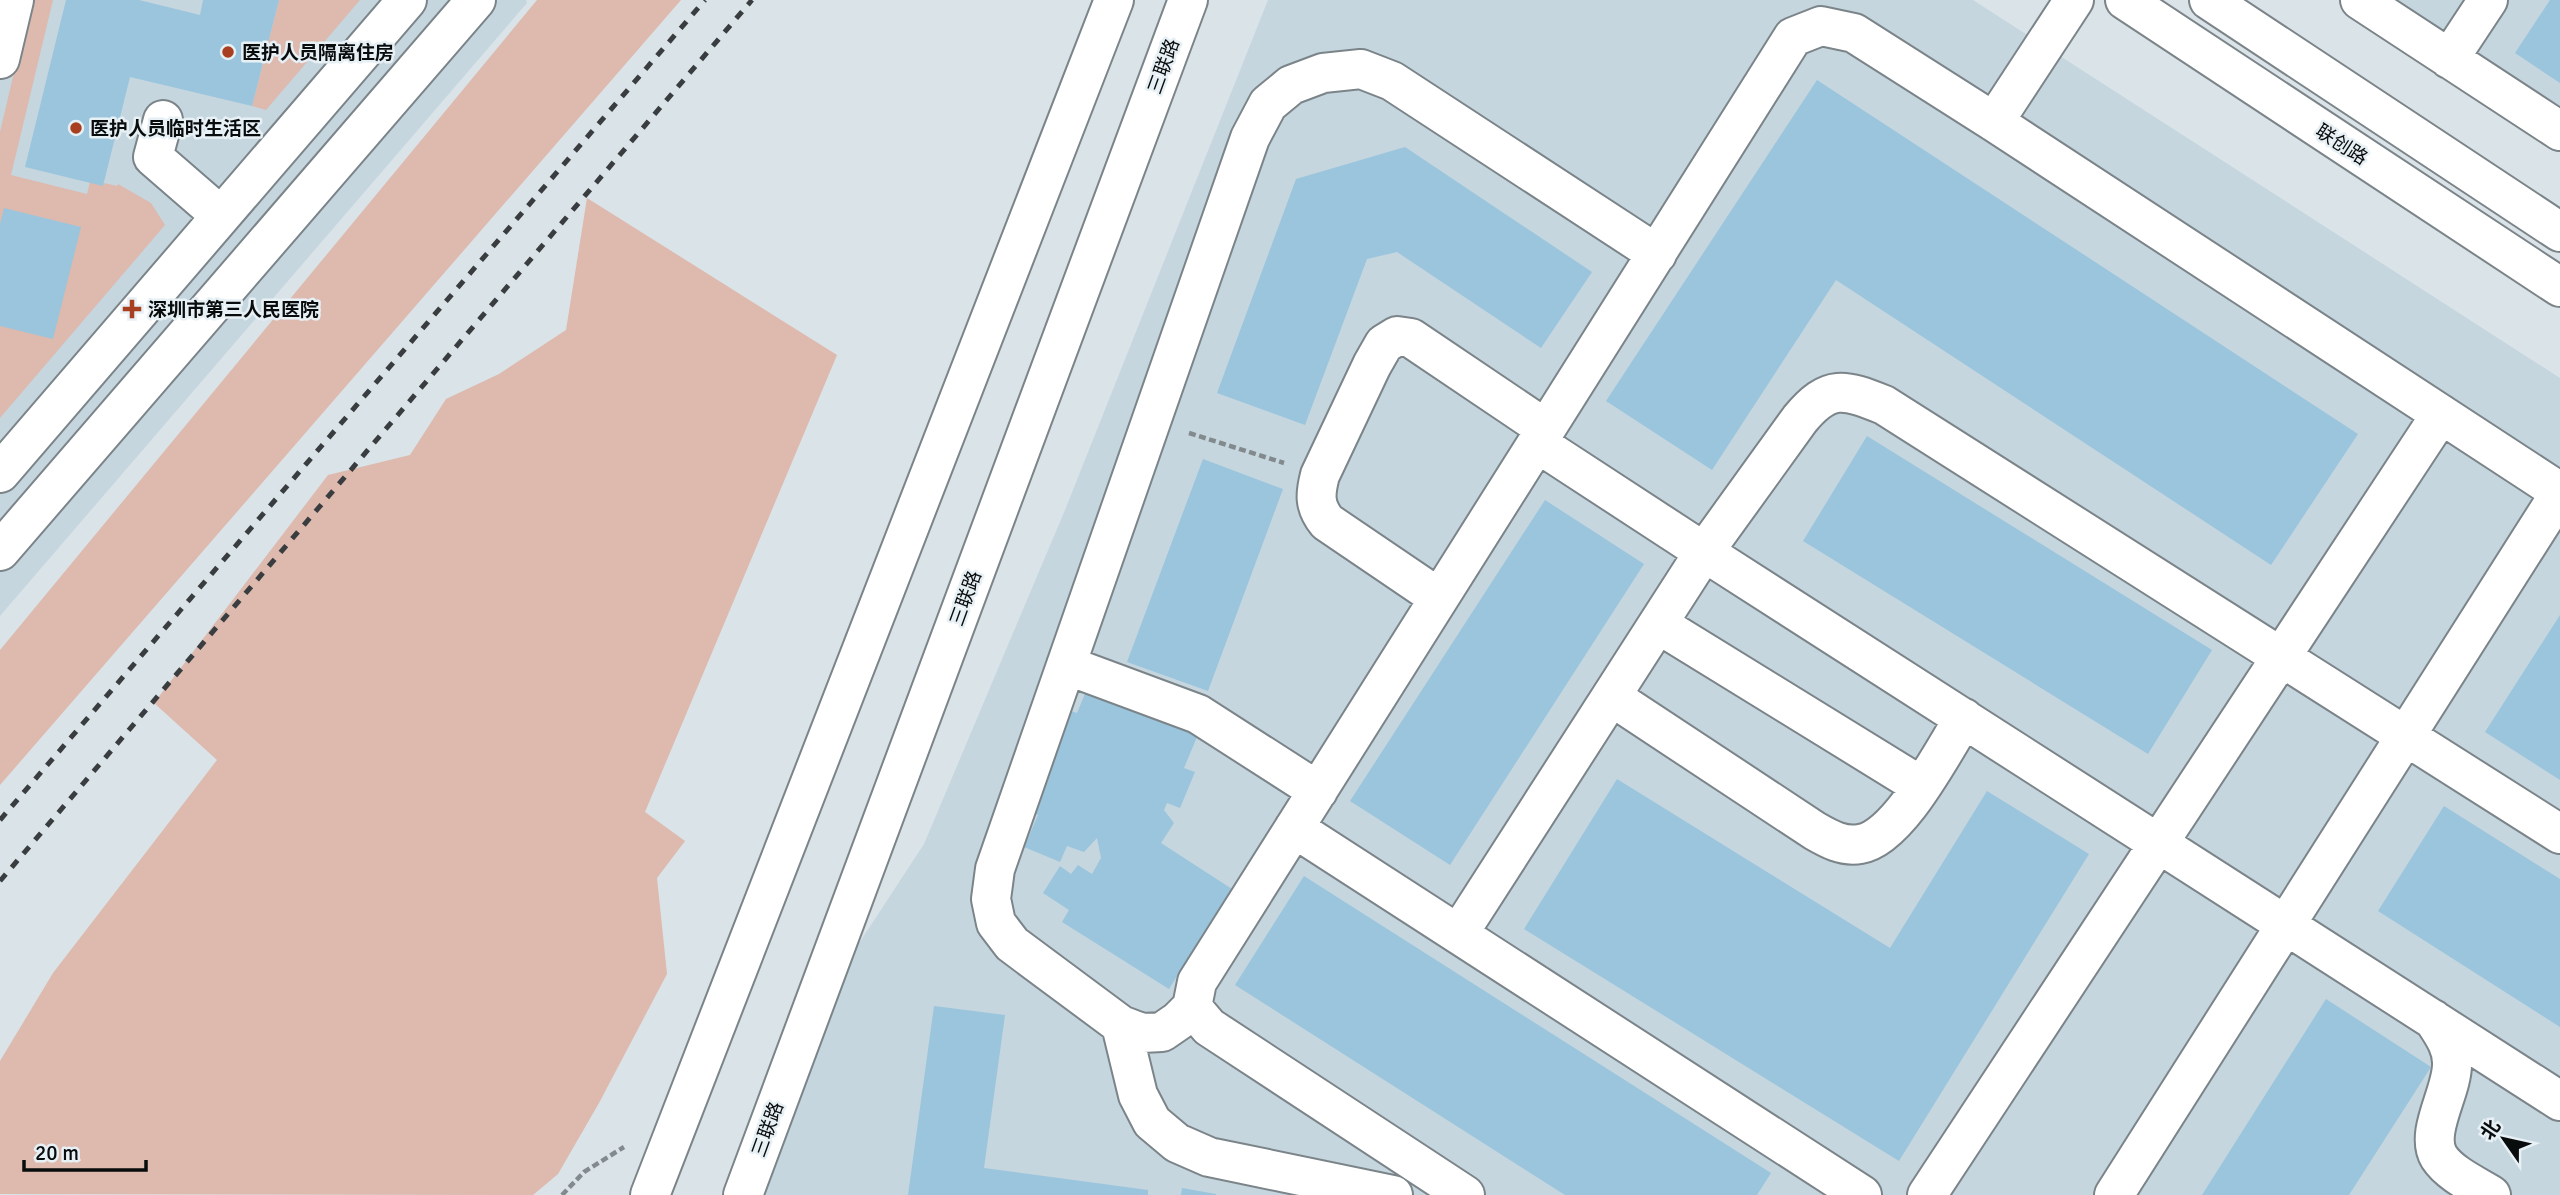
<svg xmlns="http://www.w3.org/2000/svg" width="2560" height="1195" font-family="Signika,'Noto Sans SC',sans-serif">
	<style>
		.built { fill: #c5d6df }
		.green { fill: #ddb9ae }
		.building { fill: #9ac5dd }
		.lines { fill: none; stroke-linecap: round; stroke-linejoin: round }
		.minor-casing { stroke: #7b8488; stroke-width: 42 }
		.path { stroke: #838a8d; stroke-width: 4.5; stroke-dasharray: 7 3.5; stroke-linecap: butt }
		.minor { stroke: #fff; stroke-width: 38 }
		.rail { stroke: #393d3f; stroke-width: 5; stroke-dasharray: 9 9; stroke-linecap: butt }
		.poi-dot { fill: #a73f20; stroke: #e7f0f5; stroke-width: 2.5 }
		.labels { text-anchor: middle; stroke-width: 5; stroke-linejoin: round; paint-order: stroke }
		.poi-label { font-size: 19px; font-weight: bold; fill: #090c0d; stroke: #e7f0f5; text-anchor: start }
		.street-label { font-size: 19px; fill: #090c0d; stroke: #e7f0f5 }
	</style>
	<rect width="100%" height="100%" fill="#dae3e8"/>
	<path class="built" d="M0,0H526L527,3L0,616Z
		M1268,0H1973L2560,378V1195H750L797,1038L924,844L1065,510Z
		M2348,0H2560V140Z"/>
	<path class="green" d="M31,0H53L11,175L87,194L90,182L103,185L104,183L117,186L118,184L151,203L165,225L0,418V132Z
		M279,0H360L266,110L252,106Z
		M537,0H681L0,785V650Z
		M587,198L837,355L645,812L685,841L657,878L667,974L599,1103L558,1174L533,1195L0,1194V1061L53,973L217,760L154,703L328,475L410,455L446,399L499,374L566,330Z"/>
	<path class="building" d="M66,0H139L200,15L203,0H279L252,106L130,77L103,186L25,167Z
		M2550,0H2560V83L2515,53Z
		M1817,80L2358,434L2271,565L1836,280L1712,470L1606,401Z
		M1405,147L1592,272L1541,348L1397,252L1367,259L1305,425L1217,393L1296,179Z
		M4,208L81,227L53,339L0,326V224Z
		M1867,436L2212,650L2148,754L1803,541Z
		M1203,459L1283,489L1208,691L1127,662Z
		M1545,500L1644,564L1450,865L1350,801Z
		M2560,615V780L2485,732Z
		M1091,679L1202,725L1184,768L1195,772L1180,808L1167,803L1164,810L1174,823L1161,843L1232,889L1169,989L1062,922L1069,910L1043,893L1060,866L1071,874L1078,865L1092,874L1101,858L1097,838L1084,852L1067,846L1060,862L1024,847L1038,815L1023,808L1064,709L1077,713Z
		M1617,779L1890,948L1987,791L2089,854L1899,1161L1524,929Z
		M2444,806L2560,879V1027L2378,911Z
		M1304,876L1771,1173L1757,1195H1565L1235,985Z
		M2326,999L2431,1067L2349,1195H2202Z
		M934,1006L1005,1015L984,1168L1148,1190V1195H908Z
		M1182,1188L1216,1194V1195H1181Z"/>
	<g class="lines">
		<g class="minor-casing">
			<path id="minor" d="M2125,0L2560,287
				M2209,0L2560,232
				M2360,0L2560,131
				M0,59L14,0
				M2449,59L2488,0
				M163,120L153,157L221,216
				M1994,122L2074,0
				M1537,443L1704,552L2560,1101
				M0,473L407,0
				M0,551L476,0
				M1439,598L1327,522C1314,506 1315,494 1320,475L1372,365L1384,344L1397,336L1411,338L1546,429
				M1658,624L1921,786
				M1066,665L1198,714L1318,791
				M1612,697L1815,831C1829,839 1843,847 1860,844C1899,838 1943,751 1964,718
				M1294,828L1862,1195
				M1459,933L1704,552L1800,419C1829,384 1844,389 1884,405L2560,834
				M1192,1007L1178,1021L1162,1032L1142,1033L1121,1025L1012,944L996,923L991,899L995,869L1250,138L1268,104L1291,85L1323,73L1361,69L1392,81L1657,254
				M2433,1019C2442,1033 2452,1046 2452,1063C2453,1091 2424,1132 2439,1157C2450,1174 2475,1185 2491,1195
				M1121,1025L1138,1095L1152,1122L1177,1143L1209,1157L1393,1195
				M650,1195L1114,0
				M743,1195L1188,0
				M1465,1195L1209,1027L1192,1007L1197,982L1793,37L1821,26L1854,33L1994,122L2560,492
				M1927,1195L2441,414
				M2114,1195L2560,493"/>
		</g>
		<path class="path" d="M1189,433L1284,463
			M562,1195L584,1172L624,1147"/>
		<use href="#minor" class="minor"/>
		<path class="rail" d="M0,820L705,0
			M0,881L752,0"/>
	</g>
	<g class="poi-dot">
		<circle cx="228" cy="52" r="7"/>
		<circle cx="76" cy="128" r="7"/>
		<path d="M128.5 298.5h7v7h7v7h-7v7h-7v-7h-7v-7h7z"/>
	</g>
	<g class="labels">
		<g class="poi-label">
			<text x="242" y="59">医护人员隔离住房</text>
			<text x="90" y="135">医护人员临时生活区</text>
			<text x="148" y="316">深圳市第三人民医院</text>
		</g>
		<g class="street-label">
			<text transform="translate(1163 66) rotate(-70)" y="7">三联路</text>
			<text transform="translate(2342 144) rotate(33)" y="7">联创路</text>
			<text transform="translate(965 598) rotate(-70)" y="7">三联路</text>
			<text transform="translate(767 1129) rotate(-70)" y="7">三联路</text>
		</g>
	</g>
	<g transform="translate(2504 1139) rotate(304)" stroke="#e7f0f5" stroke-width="5" paint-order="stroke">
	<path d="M0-5L12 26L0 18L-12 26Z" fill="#090c0d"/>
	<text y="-10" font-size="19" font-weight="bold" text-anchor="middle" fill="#090c0d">北</text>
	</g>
	<path d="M24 1160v10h122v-10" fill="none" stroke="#090c0d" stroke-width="3.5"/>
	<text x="35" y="1160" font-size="21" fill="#090c0d" stroke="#e7f0f5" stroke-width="5" paint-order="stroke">20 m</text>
</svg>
